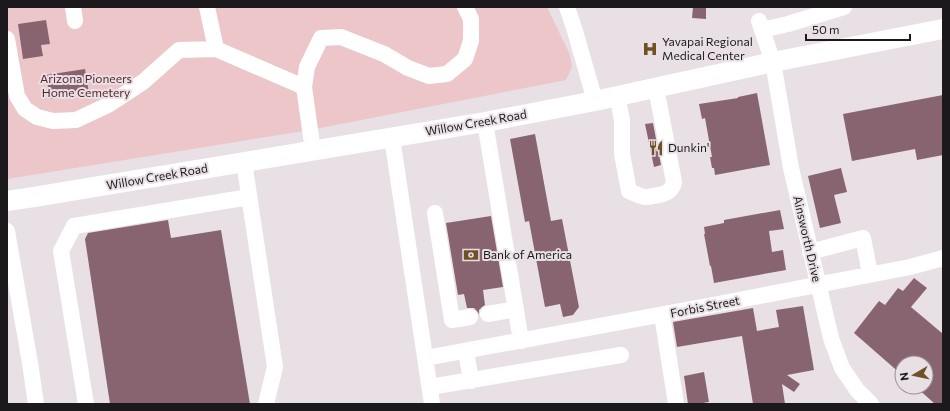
<svg xmlns="http://www.w3.org/2000/svg" width="950" height="411" font-family="Commissioner,sans-serif">
	<style>
		.green { fill: #ecc6c8 }
		.building { fill: #886470 }
		.lines { fill: none; stroke-linecap: round; stroke-linejoin: round }
		.minor { stroke: #fff; stroke-width: 16 }
		.major { stroke: #fff; stroke-width: 20 }
		.labels { text-anchor: middle; stroke-width: 4; stroke-linejoin: round; paint-order: stroke }
		.poi-label { font-size: 12px; fill: #1b191b; stroke: #e8e0e5; text-anchor: start }
		.park-label { font-size: 12px; fill: #5a242a; stroke: #e8e0e5 }
		.street-label { font-size: 12px; fill: #1b191b; stroke: #e8e0e5 }
	</style>
	<rect width="100%" height="100%" fill="#e8e0e5"/>
	<path class="green" d="M7,7H547L570,55L572,67L566,80L310,130L7,179Z"/>
	<path class="building" d="M693,7H706V19L692,18Z
		M46,20L50,44L41,45L43,56L23,59L18,24Z
		M85,69L89,93L50,99L46,75Z
		M757,93L770,165L715,175L714,168H712L710,157H712L705,118L702,119L699,104L738,98V97Z
		M943,95V155L917,160L915,149L852,161L843,114Z
		M653,123L661,165L654,167L645,124Z
		M535,134L551,221L562,219L579,307L573,315L563,317L560,304L545,307L529,221L525,222L510,139Z
		M841,168L847,192L834,195L841,223L820,228L808,176Z
		M780,210L784,229L769,231L772,252L783,250L786,270L714,283L711,266H710L704,234H705L704,227L724,223V220Z
		M491,216L503,287L483,290L485,305L482,307L479,310V314L477,311L474,308H467L464,294L458,295L446,223Z
		M168,220L171,238L221,230L250,404H110L85,239L88,233Z
		M914,278L927,288L911,307L943,334V404H935L916,387H926V363H902V375L854,333L879,301L885,305L898,288L903,291Z
		M803,306L814,370L787,375L800,384L794,392L782,384L785,404H753L742,336L677,347L673,322L753,308L757,331L779,327L776,310Z
		M704,372L709,402L697,404H688L684,376Z"/>
	<g class="lines">
		<path class="minor" d="M73,7L75,21
			M207,7L216,49
			M567,7L575,31L595,101
			M759,21L773,62L791,168L831,338L842,368L857,390L871,404
			M762,30L788,24L844,7
			M7,39L17,96L25,109L37,117L53,121L76,120L108,105L143,82L179,50L216,49L304,87L313,151
			M304,87L307,67L321,38L341,37L384,54L408,68L429,76L447,74L465,59L471,41V19L465,7
			M617,96L622,120V154L629,191C634,193 639,196 645,197C649,197 654,196 658,195C666,194 672,191 674,182L656,88
			M485,122L521,341
			M392,138L432,404
			M244,162L275,367L266,404
			M435,213L452,320L470,317
			M7,231L30,363L36,404
			M810,252L863,238L870,274
			M488,314L516,309
			M662,315L676,404
			M466,351L471,381
			M426,358L718,304L910,267L943,258
			M430,387L621,355
			M86,404L61,251L74,226L249,197"/>
		<path class="major" d="M7,201L34,197L485,122L595,101L773,62L943,29"/>
	</g>
	<defs>
		<g id="hospital-bare" transform="scale(1.2)"><path d="M-5-5h3v3.5h4V-5h3V5h-3V1.5h-4V5h-3Z" fill="#705126" stroke="#e8e0e5" stroke-width="2.5" paint-order="stroke"/></g>
		<g id="restaurant-bare" transform="scale(1.2)"><path d="M-5-6h1v4h1v-4h1v4h1v-4h1v5L-1.5 .5V6h-2V.5L-5-1ZM5-6V6H3V1.5H1.5Q1.5-4 5-6Z" fill="#705126" stroke="#e8e0e5" stroke-width="2.5" paint-order="stroke"/></g>
		<g id="bank-bare" transform="scale(1.2)"><path d="M-6-4H6V4H-6ZM0-2.3a2.3 2.3 0 1 0 0 4.6a2.3 2.3 0 1 0 0-4.6Z" fill="#705126" stroke="#e8e0e5" stroke-width="2.5" paint-order="stroke"/></g>
	</defs>
	<g fill-rule="evenodd">
		<use href="#hospital-bare" x="650" y="49"/>
		<use href="#restaurant-bare" x="656" y="148"/>
		<use href="#bank-bare" x="471" y="255"/>
	</g>
	<g class="labels">
		<g class="poi-label">
			<text x="662" y="46">Yavapai Regional<tspan x="662" dy="14">Medical Center</tspan></text>
			<text x="668" y="152">Dunkin'</text>
			<text x="483" y="259">Bank of America</text>
		</g>
		<g class="park-label">
			<text x="86" y="83">Arizona Pioneers<tspan x="86" dy="14">Home Cemetery</tspan></text>
		</g>
		<g class="street-label">
			<text transform="translate(476 123) rotate(-10)" y="4">Willow Creek Road</text>
			<text transform="translate(157 177) rotate(-10)" y="4">Willow Creek Road</text>
			<text transform="translate(807 239) rotate(77)" y="4">Ainsworth Drive</text>
			<text transform="translate(705 307) rotate(-11)" y="4">Forbis Street</text>
		</g>
	</g>
	<rect width="950" height="411" fill="none" stroke="#1b191b" stroke-width="16"/>
	<g transform="translate(914 375) rotate(261)"><circle r="19" fill="#e8e0e5" stroke="#969094"/>
	<path d="M0-3L7 15L0 10L-7 15Z" fill="#705126"/>
	<text y="-6" font-size="11" font-weight="bold" text-anchor="middle" fill="#1b191b">N</text>
	</g>
	<path d="M806 34v6h104v-6" fill="none" stroke="#1b191b" stroke-width="2"/>
	<text x="812" y="34" font-size="12" fill="#1b191b" stroke="#e8e0e5" stroke-width="3" paint-order="stroke">50 m</text>
</svg>
